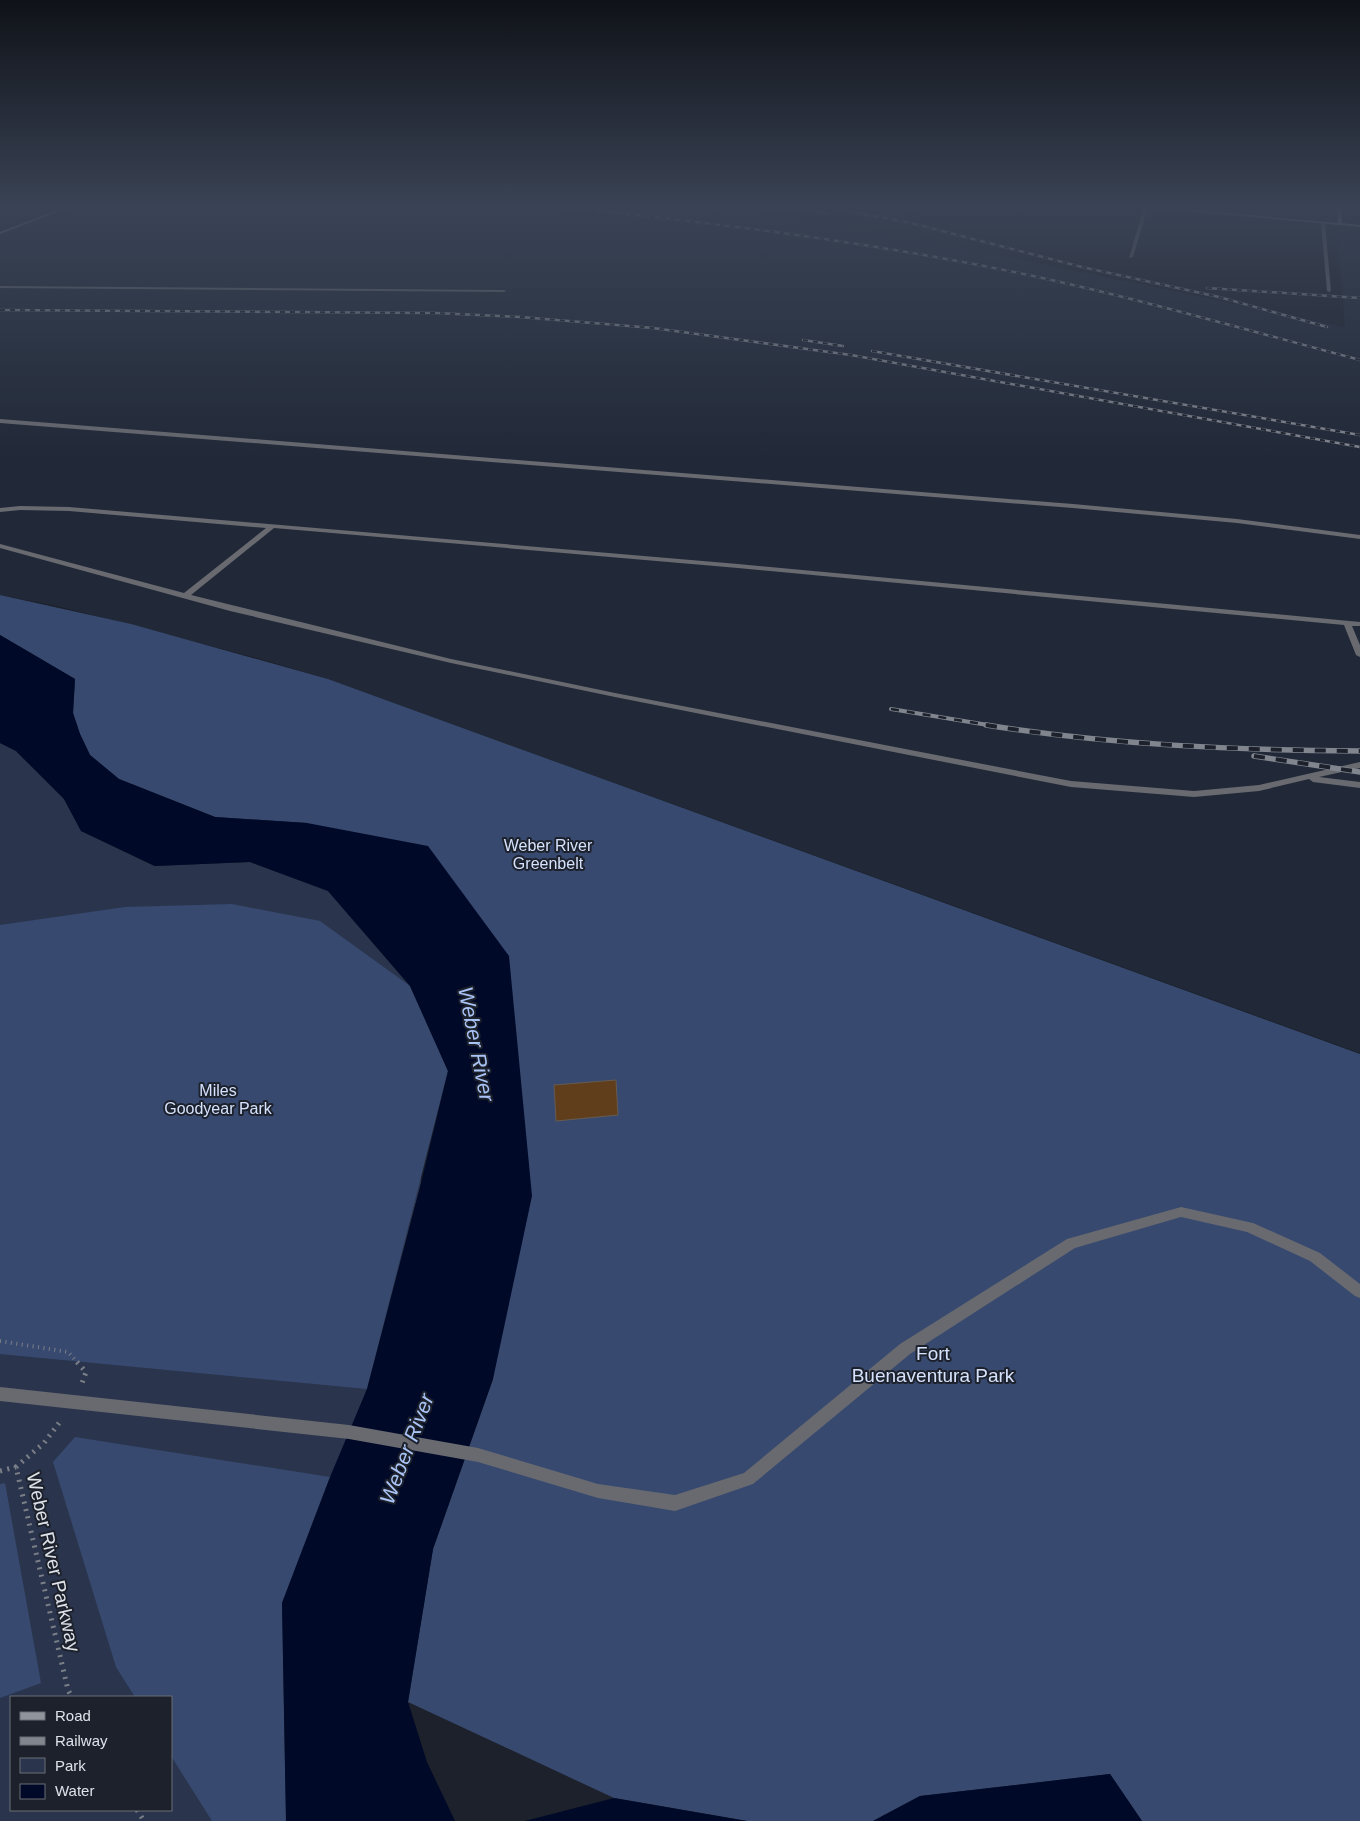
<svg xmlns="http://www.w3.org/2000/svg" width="1360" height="1821" font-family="Helvetica,sans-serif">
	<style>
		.built { fill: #212938 }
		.green { fill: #2a354d; fill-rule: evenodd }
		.forest { fill: #37496f }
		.water { fill: #010929 }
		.building { fill: #603e1c; stroke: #665b51 }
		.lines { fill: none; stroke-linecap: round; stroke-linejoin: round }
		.path-far1 { stroke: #7a7f87; stroke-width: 4; stroke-dasharray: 1 4.5; stroke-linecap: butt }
		.path { stroke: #7a7f87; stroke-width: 5; stroke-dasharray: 2 5.5; stroke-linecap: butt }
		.lane { fill: #686a70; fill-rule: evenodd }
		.street { fill: #686a70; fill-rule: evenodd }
		.secondary { fill: #90949d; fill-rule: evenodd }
		.rail-far2-casing { stroke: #81858e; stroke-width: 2.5 }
		.rail-far1-casing { stroke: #81858e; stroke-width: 4 }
		.rail-casing { stroke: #81858e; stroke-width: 5.5 }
		.rail-far2 { stroke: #1c212b; stroke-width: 2; stroke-dasharray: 5; stroke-linecap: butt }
		.rail-far1 { stroke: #1c212b; stroke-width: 2.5; stroke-dasharray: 8; stroke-linecap: butt }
		.rail { stroke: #1c212b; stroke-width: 4; stroke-dasharray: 11; stroke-linecap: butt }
		.labels { text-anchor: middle; stroke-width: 4; stroke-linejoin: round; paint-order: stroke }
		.park-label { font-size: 16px; fill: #d5e2fd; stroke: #1c212b }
		.near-park-label { font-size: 19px; fill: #d5e2fd; stroke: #1c212b }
		.near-street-label { font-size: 19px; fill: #dee2e9; stroke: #1c212b }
		.near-water-label { font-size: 21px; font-style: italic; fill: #aac4f7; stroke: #1c212b }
	</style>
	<rect width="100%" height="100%" fill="#1c212b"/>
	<path class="built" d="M0,206H626L837,227L936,242L1345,327L1337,231L1360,233V1053L328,679L261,659L57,606L0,595Z
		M1192,206H1321V215L1310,217Z"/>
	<path class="green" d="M0,743L16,751L64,799L81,831L154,866L250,862L328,891L410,986L421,1183L367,1389L282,1603L286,1821H0ZM11,1697H171V1810H11Z"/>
	<path class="forest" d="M0,595L131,624L328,679L1360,1054V1821H1142L1110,1774L920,1796L873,1821H747L614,1798L408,1702L433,1549L493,1379L509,956L307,823L215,817L119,779L90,755L80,734L73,713L75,679L0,635Z
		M232,904L320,921L410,986L448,1071L367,1389L0,1354V925L125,907Z
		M75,1437L330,1477L282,1603L286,1821H212L171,1756V1697H135L116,1667L53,1462Z
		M5,1483L41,1683L0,1698V1484Z"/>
	<path class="water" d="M0,635L75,679L73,713L80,734L90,755L119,779L215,817L307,823L428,846L509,956L532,1196L493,1379L433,1549L408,1702L427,1762L455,1821H286L282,1603L330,1477L367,1389L421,1183L448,1071L410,986L328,891L250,862L155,866L81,831L64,799L16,751L0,743Z
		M1110,1774L1142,1821H873L920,1796Z
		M614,1798L747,1821H525Z"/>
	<path class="building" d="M616,1080L618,1115L556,1121L554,1085Z"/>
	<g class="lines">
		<path class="path-far1" d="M0,1341L68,1352L78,1363"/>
		<path class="path" d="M77,1362L86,1372L82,1383
			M59,1423L44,1443L16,1467L68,1690L72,1697
			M0,1471L16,1467
			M137,1810L144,1821"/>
		<path class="lane" d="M0,286L504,290L506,291L504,292L0,288Z
			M0,419L1073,504L1237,519L1360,535V539L1237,523L1073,508L0,423Z
			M20,506L69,507L738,564L1360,622V626H1352L1360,645V657L1356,655L1344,625L738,568L274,528L191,595L451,659L615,693L1071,781L1194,791L1259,785L1360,762V768L1319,777L1360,782V788L1313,782L1309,779L1259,791L1194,797L1071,787L615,697L451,663L230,611L0,548V544L184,593L266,528L69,511L20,510L0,512V508Z
			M1181,1207L1253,1223L1320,1253L1360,1284V1298L1355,1296L1310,1261L1247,1232L1181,1217L1075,1248L910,1354L753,1484L675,1511L598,1498L478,1462L349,1439L0,1401V1387L349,1425L478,1448L598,1484L675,1495L744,1473L900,1344L1067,1239Z"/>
		<path class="street" d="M913,206H917L912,212H910Z
			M1146,206L1148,207L1133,257L1129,258L1144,207Z
			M1323,222L1325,223L1331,291L1329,292L1327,291L1321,223Z"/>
		<path class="secondary" d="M68,206H73L0,234V232Z
			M1135,206H1148L1338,223L1337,206H1341L1342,223L1360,225V227Z"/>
		<g class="rail-far2-casing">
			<path id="rail-far2" d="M551,206C708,222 864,241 1019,273C1134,297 1246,330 1360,360
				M726,206L751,207
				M745,206L787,210
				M780,206L826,213
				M819,206L907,222L1082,267L1219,297L1327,327
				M1207,288L1360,298
				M0,310L436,313L521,317L653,328L851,355L1360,447
				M803,340L843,346
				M872,351L1360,435"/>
		</g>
		<g class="rail-far1-casing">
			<path id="rail-far1" d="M891,709L994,726"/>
		</g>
		<g class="rail-casing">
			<path id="rail" d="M986,725C1110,745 1235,750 1360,751
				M1254,756L1360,772"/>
		</g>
		<use href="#rail-far2" class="rail-far2"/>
		<use href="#rail-far1" class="rail-far1"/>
		<use href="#rail" class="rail"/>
	</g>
	<linearGradient id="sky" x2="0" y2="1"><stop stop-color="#0f1218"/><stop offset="0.45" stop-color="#3a4355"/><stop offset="1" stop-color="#3a4355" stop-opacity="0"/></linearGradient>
	<rect width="1360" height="461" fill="url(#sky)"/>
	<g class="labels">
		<g class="park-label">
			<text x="548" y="851">Weber River<tspan x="548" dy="18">Greenbelt</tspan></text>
			<text x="218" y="1096">Miles<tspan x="218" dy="18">Goodyear Park</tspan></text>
		</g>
		<g class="near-park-label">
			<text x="933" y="1360">Fort<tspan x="933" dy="22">Buenaventura Park</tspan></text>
		</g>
		<g class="near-street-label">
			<text transform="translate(54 1562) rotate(77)" y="7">Weber River Parkway</text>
		</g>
		<g class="near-water-label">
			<text transform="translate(476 1044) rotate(79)" y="7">Weber River</text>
			<text transform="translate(407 1449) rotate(-69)" y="7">Weber River</text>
		</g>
	</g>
	<rect x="10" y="1696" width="162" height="115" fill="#1c212b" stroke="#6a6e77"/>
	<rect x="20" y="1712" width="25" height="8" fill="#90949d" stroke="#6a6e77"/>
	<text x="55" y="1721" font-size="15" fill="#dee2e9">Road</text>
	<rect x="20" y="1737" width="25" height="8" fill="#81858e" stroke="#6a6e77"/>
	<text x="55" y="1746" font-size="15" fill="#dee2e9">Railway</text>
	<rect x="20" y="1758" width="25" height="15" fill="#2a354d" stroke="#6a6e77"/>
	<text x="55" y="1771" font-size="15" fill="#dee2e9">Park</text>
	<rect x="20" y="1784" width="25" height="15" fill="#010929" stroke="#6a6e77"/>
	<text x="55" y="1796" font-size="15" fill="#dee2e9">Water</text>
</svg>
